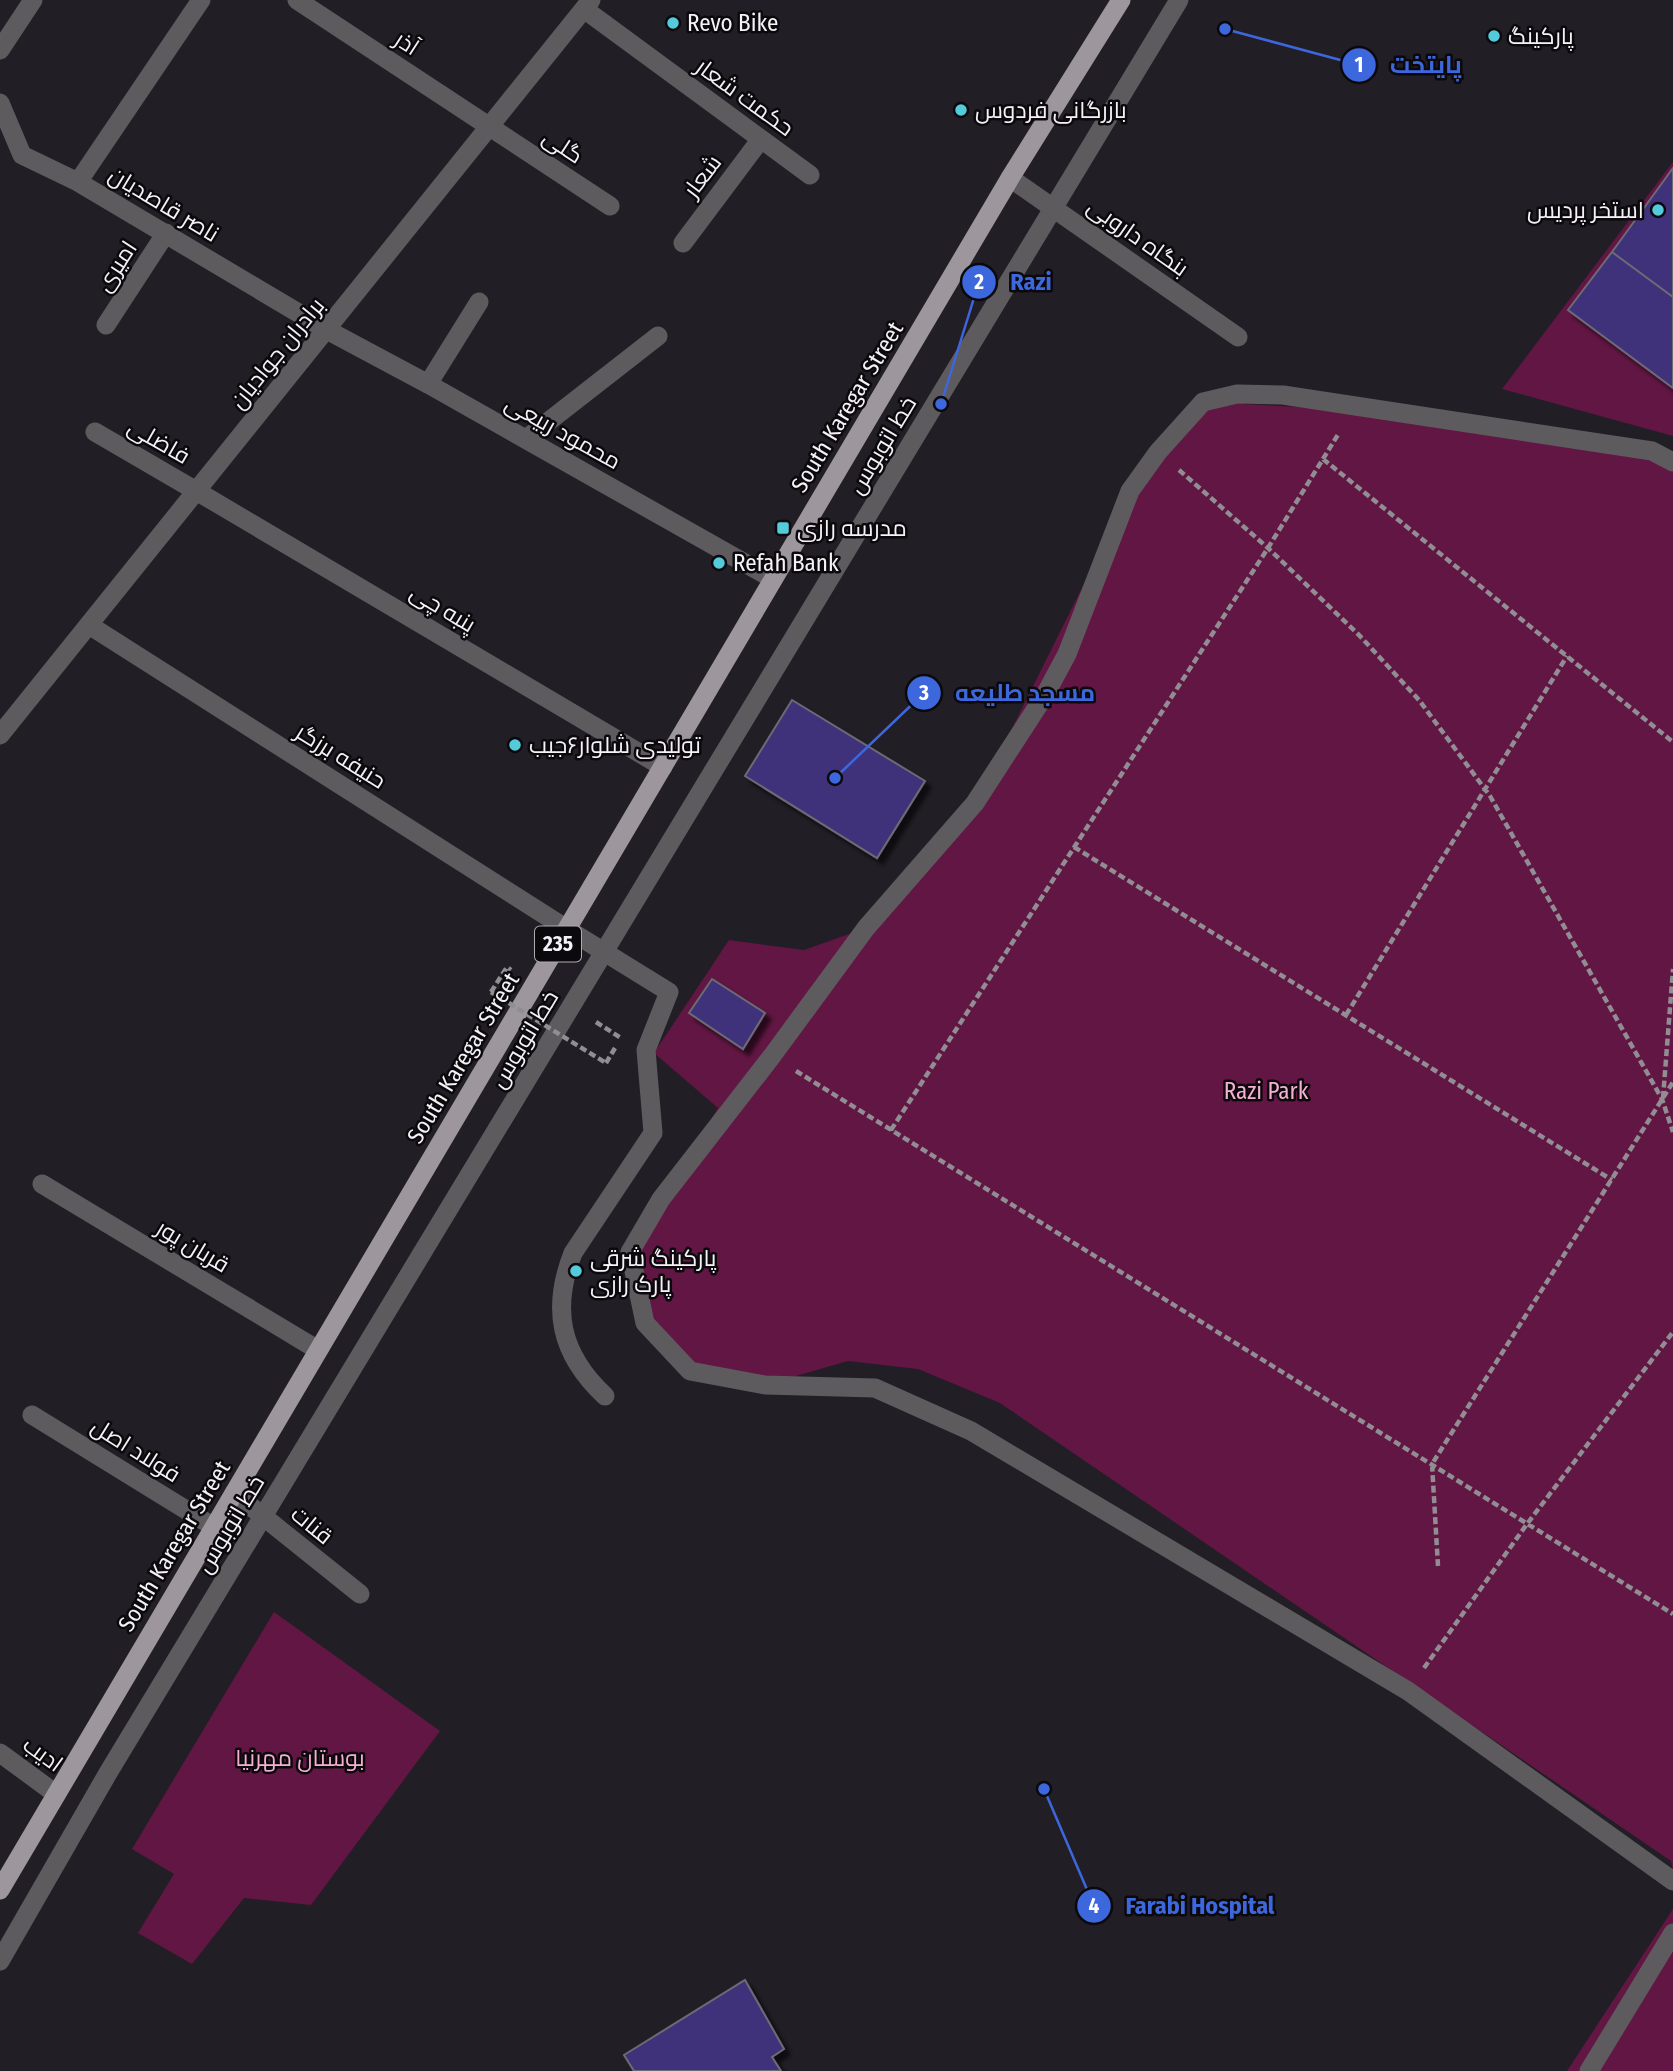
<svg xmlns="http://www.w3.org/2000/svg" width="1673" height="2071" font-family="'Fira Sans Condensed',Cairo,sans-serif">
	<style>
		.green { fill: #621643 }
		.building { fill: #3f317a; stroke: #6c6b75; stroke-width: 2; filter: url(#shadow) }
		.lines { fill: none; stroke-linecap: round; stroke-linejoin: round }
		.path { stroke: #908d93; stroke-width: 4.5; stroke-dasharray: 7 3.5; stroke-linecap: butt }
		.service { stroke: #5e5b5e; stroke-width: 19 }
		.minor { stroke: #5e5b5e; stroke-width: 19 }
		.tertiary { stroke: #5e5b5e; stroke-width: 19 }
		.primary { stroke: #9d969c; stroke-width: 19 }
		.path-bridge { stroke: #908d93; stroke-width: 4.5; stroke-dasharray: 7 3.5; stroke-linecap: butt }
		.poi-dot { fill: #53cbdb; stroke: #0b090c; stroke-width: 2.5 }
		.labels { text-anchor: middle; stroke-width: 5; stroke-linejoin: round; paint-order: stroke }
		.shield { fill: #0b090c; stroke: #afacb0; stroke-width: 2 }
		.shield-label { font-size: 21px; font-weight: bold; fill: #f5f2f7 }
		.poi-label { font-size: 23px; fill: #f5f2f7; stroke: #0b090c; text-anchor: start }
		.street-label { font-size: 23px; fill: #f5f2f7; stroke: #0b090c }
		.park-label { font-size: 23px; fill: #f5b0d1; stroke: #0b090c }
		.leader { fill: none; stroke: #3d67dd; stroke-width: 2.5 }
		.callout-dot { fill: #3d67dd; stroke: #0b090c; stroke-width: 2.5 }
		.mark-label { font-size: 21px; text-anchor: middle; font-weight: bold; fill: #fff }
		.callout-label { font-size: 24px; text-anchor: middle; font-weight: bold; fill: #3d67dd; stroke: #0b090c; stroke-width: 5; stroke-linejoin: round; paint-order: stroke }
	</style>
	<defs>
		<filter id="shadow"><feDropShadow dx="6" dy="6" stdDeviation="2" flood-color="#0009"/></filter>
	</defs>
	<rect width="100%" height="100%" fill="#221e26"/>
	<path class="green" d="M1673,162V436L1502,389Z
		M1203,402L1400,412L1673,462V1872L1671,1861L1000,1403L918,1369L848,1361L765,1385L690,1371L645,1323L630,1252L718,1108L654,1053L729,940L804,950L866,928L975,803L1130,491Z
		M274,1612L440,1731L311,1905L244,1898L192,1964L138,1933L174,1874L132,1849Z
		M1673,1909V2071H1567Z"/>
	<path class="building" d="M1673,168V297L1612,252Z
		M1612,252L1673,297V388L1568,310Z
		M792,700L925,781L877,858L745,776Z
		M712,979L765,1013L743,1049L689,1013Z
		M745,1980L784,2049L772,2057L781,2071H634L624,2055Z"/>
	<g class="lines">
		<path class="path" d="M1323,459L1673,742
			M1179,470L1268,548L1359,635L1419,700L1490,796L1662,1099L1673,1132
			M1074,847L1612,1180
			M491,992L507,967L511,970
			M1346,1015L1567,656
			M596,1022L621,1038
			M606,1063L615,1048
			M796,1071L1673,1614
			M1663,1098L1673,969
			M891,1130L1268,548L1339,433
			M1438,1566L1432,1464L1673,1082
			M1424,1668L1527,1524L1673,1332"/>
		<path class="service" d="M584,9L810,175
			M490,127L610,206
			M683,243L761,139
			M106,325L166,233
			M428,384L479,302
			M95,432L198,492
			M526,439L658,336
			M1673,462L1652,451L1283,395L1237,394L1203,402L1158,452L1130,491L1067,654L1045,695L975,803L866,928L772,1056L661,1199L630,1252L645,1323L690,1371L765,1385L875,1388L971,1431L1408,1691L1673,1881
			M567,929L669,992L646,1050L653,1133L573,1253C551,1309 560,1354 605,1396
			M42,1184L318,1350
			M32,1415L214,1527
			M0,1961L108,1773L1179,0
			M1589,2071L1673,1933"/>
		<path class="minor" d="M297,0L490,127
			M0,50L33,0
			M0,103L22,155L78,182L327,330L428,384L773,579
			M1010,178L1238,337
			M78,182L201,0
			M198,492L663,767
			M89,625L567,929
			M234,1493L360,1594
			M0,1753L56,1794"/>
		<path class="tertiary" d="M0,735L591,0"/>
		<path class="primary" d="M0,1890L1010,178L1121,0"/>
		<path class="path-bridge" d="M491,992L606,1063"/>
	</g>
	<g class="poi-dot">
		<circle cx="673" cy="23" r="7"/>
		<circle cx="1494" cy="36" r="7"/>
		<circle cx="961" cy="110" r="7"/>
		<circle cx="1658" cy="210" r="7"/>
		<rect x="776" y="521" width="14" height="14" rx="3.5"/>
		<circle cx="719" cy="563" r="7"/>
		<circle cx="515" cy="745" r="7"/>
		<circle cx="576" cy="1271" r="7"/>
	</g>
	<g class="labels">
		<rect class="shield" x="535" y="926.5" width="46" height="35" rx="5"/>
		<g class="shield-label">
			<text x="558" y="951">235</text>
		</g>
		<g class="poi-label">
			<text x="687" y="31">Revo Bike</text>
			<text x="1508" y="44">پارکینگ</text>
			<text x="975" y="118">بازرگانی فردوس</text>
			<text x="1644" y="218" text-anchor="end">استخر پردیس</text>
			<text x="797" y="536">مدرسه رازی</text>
			<text x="733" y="571">Refah Bank</text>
			<text x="529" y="753">تولیدی شلوار۶جیب</text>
			<text x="590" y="1266">پارکینگ شرقی<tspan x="590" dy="26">پارک رازی</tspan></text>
		</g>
		<g class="street-label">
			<text transform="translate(407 43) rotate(33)" y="8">آذر</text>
			<text transform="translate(745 97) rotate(36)" y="8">حکمت شعار</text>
			<text transform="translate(563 146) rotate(33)" y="8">گلی</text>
			<text transform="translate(702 176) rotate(-53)" y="8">شعار</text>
			<text transform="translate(164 204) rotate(31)" y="8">ناصر قاصدیان</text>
			<text transform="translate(1138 237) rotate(35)" y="8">بنگاه داروبی</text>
			<text transform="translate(116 266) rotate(-57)" y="8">امیری</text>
			<text transform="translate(277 353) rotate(-51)" y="8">برادران جوادیان</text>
			<text transform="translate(847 407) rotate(-59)" y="8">South Karegar Street</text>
			<text transform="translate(563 432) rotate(29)" y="8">محمود ربیعی</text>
			<text transform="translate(159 441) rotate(30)" y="8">فاضلی</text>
			<text transform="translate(882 445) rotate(-59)" y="8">خط اتوبوس</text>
			<text transform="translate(443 608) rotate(31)" y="8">پنبه چی</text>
			<text transform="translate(341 756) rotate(32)" y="8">حنیفه برزگر</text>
			<text transform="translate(524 1039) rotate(-59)" y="8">خط اتوبوس</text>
			<text transform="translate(463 1058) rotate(-59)" y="8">South Karegar Street</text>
			<text transform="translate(193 1246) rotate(31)" y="8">قربان پور</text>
			<text transform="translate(136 1450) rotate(32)" y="8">فولاد اصل</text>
			<text transform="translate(230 1524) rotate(-59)" y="8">خط اتوبوس</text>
			<text transform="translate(312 1525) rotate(39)" y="8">قنات</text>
			<text transform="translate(174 1546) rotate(-59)" y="8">South Karegar Street</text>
			<text transform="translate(43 1754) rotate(36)" y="8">ادیب</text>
		</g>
		<g class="park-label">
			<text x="1266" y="1099">Razi Park</text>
			<text x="300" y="1766">بوستان مهرنیا</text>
		</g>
	</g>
	<path class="leader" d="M1225 29L1359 65M941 404L979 282M835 778L924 693M1044 1789L1094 1906"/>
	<g class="callout-dot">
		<circle cx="1225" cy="29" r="7"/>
		<circle cx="941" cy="404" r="7"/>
		<circle cx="835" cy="778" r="7"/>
		<circle cx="1044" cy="1789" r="7"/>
		<circle cx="1359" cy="65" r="18"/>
		<circle cx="979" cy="282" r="18"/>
		<circle cx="924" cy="693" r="18"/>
		<circle cx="1094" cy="1906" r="18"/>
	</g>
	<g class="mark-label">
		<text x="1359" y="72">1</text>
		<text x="979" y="289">2</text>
		<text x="924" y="700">3</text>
		<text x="1094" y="1913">4</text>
	</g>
	<g class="callout-label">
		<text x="1426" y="73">پایتخت</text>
		<text x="1031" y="290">Razi</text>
		<text x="1025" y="701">مسجد طلیعه</text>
		<text x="1200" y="1914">Farabi Hospital</text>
	</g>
</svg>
